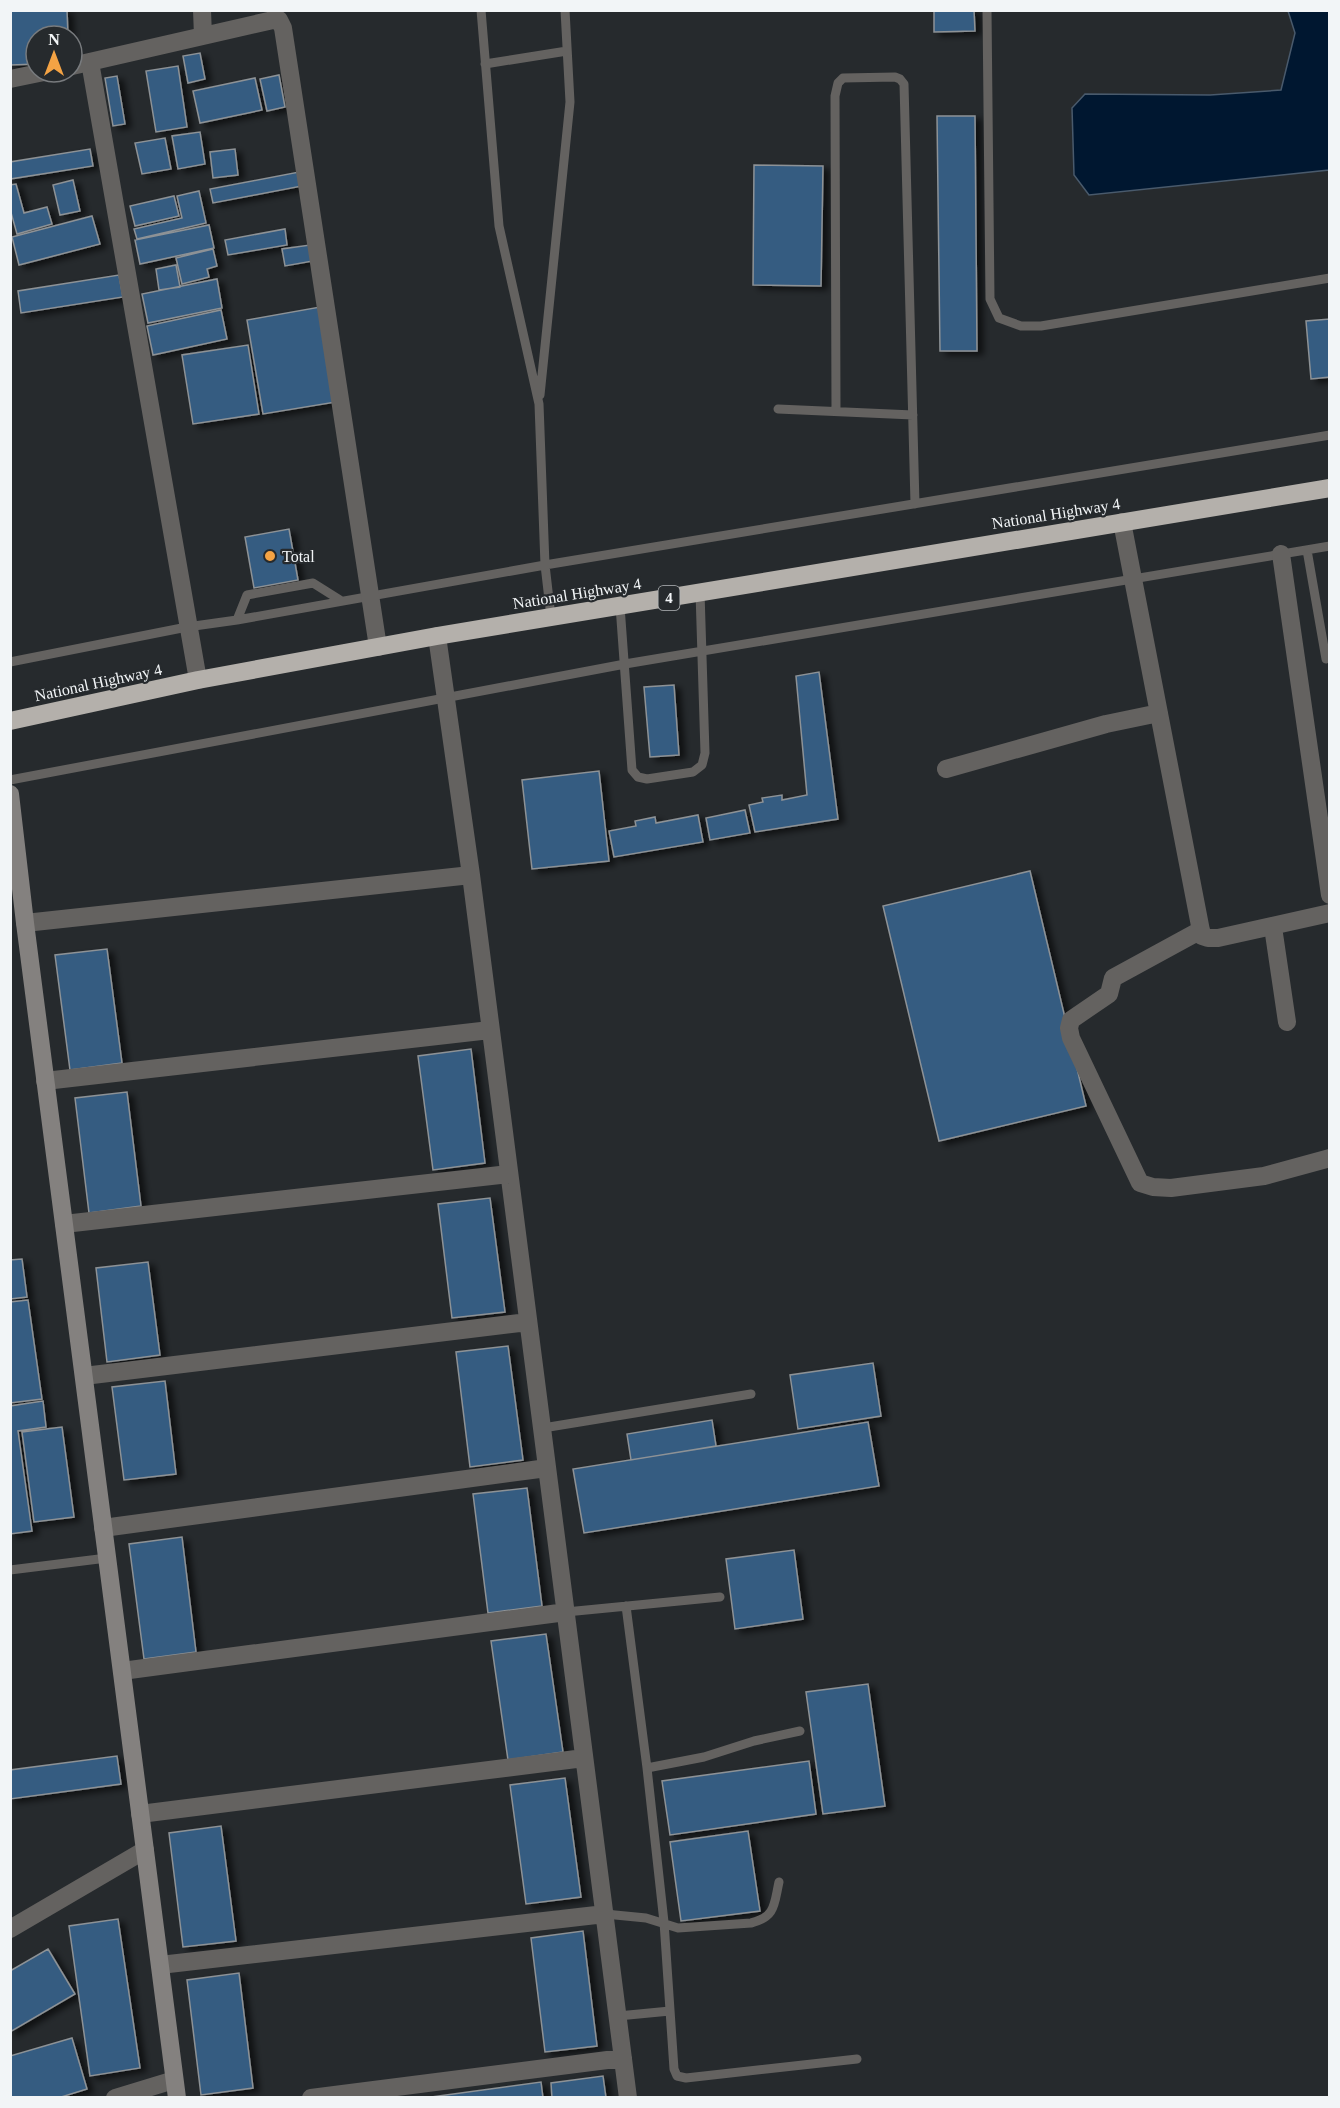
<svg xmlns="http://www.w3.org/2000/svg" width="1340" height="2108" font-family="Georgia,serif">
	<style>
		.water { fill: #001730; stroke: #495a6c; stroke-width: 1.5 }
		.building { fill: #345b81; stroke: #8d9296; stroke-width: 1.5; filter: url(#shadow) }
		.lines { fill: none; stroke-linecap: round; stroke-linejoin: round }
		.lane { stroke: #646260; stroke-width: 9 }
		.street { stroke: #646260; stroke-width: 18 }
		.secondary { stroke: #84817f; stroke-width: 18 }
		.highway { stroke: #b4b0ab; stroke-width: 18 }
		.poi-dot { fill: #f4a344; stroke: #262a2d; stroke-width: 2 }
		.labels { text-anchor: middle; stroke-width: 4.5; stroke-linejoin: round; paint-order: stroke }
		.shield { fill: #262a2d; stroke: #b5b8ba; stroke-width: 1.5 }
		.shield-label { font-size: 15px; font-weight: bold; fill: #f2f5f7 }
		.street-label { font-size: 16px; fill: #f2f5f7; stroke: #262a2d }
		.poi-label { font-size: 16px; fill: #f2f5f7; stroke: #262a2d; text-anchor: start }
	</style>
	<defs>
		<filter id="shadow"><feDropShadow dx="6" dy="3.5" stdDeviation="3" flood-color="#0009"/></filter>
	</defs>
	<rect width="100%" height="100%" fill="#262a2d"/>
	<path class="water" d="M1288,11H1329V170L1089,195L1074,175L1072,108L1085,94L1210,95L1281,90L1295,33Z"/>
	<path class="building" d="M10,10H67L68,36H36V64L11,65Z
		M934,10H974L975,31L934,32Z
		M200,53L205,79L188,83L183,56Z
		M178,66L187,127L156,132L146,71Z
		M279,75L285,107L267,111L260,79Z
		M117,76L125,124L113,126L105,78Z
		M255,78L262,110L200,123L193,91Z
		M937,116H975L977,351H940Z
		M200,132L205,164L178,169L172,136Z
		M165,138L171,169L142,174L135,143Z
		M90,149L93,166L10,179V162Z
		M235,149L238,175L213,178L210,152Z
		M754,165L823,166L821,286L753,285Z
		M299,172L302,186L213,203L210,189Z
		M73,180L80,211L60,215L53,185Z
		M16,184L24,213L47,207L52,224L17,234L10,209V185Z
		M199,191L206,223L137,239L134,229L182,218L177,196Z
		M174,196L179,216L135,226L130,206Z
		M92,216L100,244L19,265L12,237Z
		M209,225L214,248L140,264L135,240Z
		M285,229L287,245L228,255L225,240Z
		M310,245L313,261L285,266L282,249Z
		M213,249L217,266L207,269L209,277L182,284L176,258Z
		M176,265L180,287L159,290L156,269Z
		M119,275L123,297L21,313L18,291Z
		M217,279L222,308L148,323L142,294Z
		M320,307L336,402L263,414L247,320Z
		M221,310L227,339L153,355L147,326Z
		M1330,319V377L1311,379L1306,321Z
		M248,345L259,414L193,424L182,355Z
		M289,529L298,580L254,588L245,537Z
		M819,672L838,819L755,832L749,805L763,802L762,798L782,795V800L807,795L796,676Z
		M674,685L679,755L650,757L644,687Z
		M599,771L609,861L532,869L522,780Z
		M745,810L750,833L710,840L706,818Z
		M698,815L703,842L614,857L609,831L636,826L635,821L655,817L656,823Z
		M1030,871L1086,1106L939,1141L883,906Z
		M107,949L122,1063L70,1070L55,955Z
		M471,1049L485,1163L433,1170L418,1056Z
		M127,1092L141,1206L89,1213L75,1098Z
		M490,1198L505,1312L452,1318L438,1204Z
		M22,1259L27,1297L10,1299V1260Z
		M148,1262L160,1355L107,1362L96,1268Z
		M28,1300L42,1399L10,1403V1302Z
		M508,1346L523,1460L470,1467L456,1352Z
		M873,1363L881,1416L798,1429L790,1375Z
		M165,1381L176,1474L124,1480L112,1387Z
		M43,1401L46,1427L18,1431L32,1531L10,1534V1406Z
		M712,1420L716,1446L631,1460L627,1434Z
		M868,1422L879,1486L584,1533L573,1469Z
		M62,1427L74,1517L34,1522L22,1432Z
		M527,1488L542,1606L488,1613L473,1494Z
		M182,1537L196,1652L144,1659L129,1544Z
		M794,1550L803,1619L735,1629L726,1559Z
		M546,1634L563,1752L508,1760L491,1641Z
		M868,1684L885,1806L823,1814L806,1692Z
		M117,1756L121,1784L10,1799V1770Z
		M809,1761L816,1814L670,1835L662,1781Z
		M565,1778L581,1897L526,1904L510,1785Z
		M221,1826L236,1941L183,1947L169,1833Z
		M748,1831L760,1911L681,1921L670,1842Z
		M118,1919L140,2068L90,2076L69,1926Z
		M583,1931L597,2046L545,2052L531,1938Z
		M48,1949L75,1994L10,2032V1971Z
		M239,1973L253,2088L201,2095L187,1980Z
		M72,2038L87,2089L58,2098H10V2056Z
		M603,2076L606,2098H552L551,2083Z
		M541,2082L543,2098H424Z"/>
	<g class="lines">
		<path class="lane" d="M481,10L499,226L539,404L545,565L551,617
			M987,10L990,299L999,318L1021,326H1041L1330,278
			M485,64L567,51
			M540,395L570,102L565,10
			M778,409L913,415
			M836,411L835,96L838,83L843,78L895,77L900,79L904,84L915,504
			M1307,550L1326,659
			M620,606L632,770L638,777L647,779L693,772L702,765L705,753L700,592
			M237,620L247,595L313,583L340,600
			M10,662L187,627L237,620L545,565L1330,435
			M10,780L625,664L1330,546
			M543,1428L751,1394
			M10,1570L107,1558
			M626,1606L647,1768L664,1922L674,2069L677,2076L686,2078L857,2059
			M566,1612L720,1597
			M647,1768L704,1757L754,1741L800,1731
			M605,1914L646,1918L678,1928L751,1923C776,1917 774,1904 779,1882
			M618,2016L670,2011"/>
		<path class="street" d="M202,10L203,36
			M90,62L198,680
			M72,66L273,20H279L283,28L378,647
			M10,79L44,72
			M1122,522L1202,936L1208,938H1218L1330,913
			M1281,554L1330,895
			M437,636L471,875L628,2098
			M946,769L1106,724L1159,713
			M25,923L471,875
			M1273,927L1287,1022
			M1201,930L1113,978L1109,994L1071,1020L1069,1028L1071,1038L1140,1183L1153,1187L1171,1188L1264,1176L1330,1158
			M45,1081L490,1030
			M64,1224L509,1174
			M84,1376L528,1322
			M103,1528L547,1468
			M122,1671L566,1612
			M140,1814L584,1758
			M10,1929L145,1850
			M160,1965L605,1914
			M115,2098L174,2080
			M311,2098L623,2058"/>
		<path class="secondary" d="M10,794L25,923L177,2098"/>
		<path class="highway" d="M10,721L198,680L437,636L1330,488"/>
	</g>
	<circle class="poi-dot" cx="270" cy="556" r="6"/>
	<g class="labels">
		<rect class="shield" x="658.5" y="586" width="21" height="24" rx="4.5"/>
		<g class="shield-label">
			<text x="669" y="603">4</text>
		</g>
		<g class="street-label">
			<text transform="translate(1056 513) rotate(-9)" y="6">National Highway 4</text>
			<text transform="translate(577 593) rotate(-9)" y="6">National Highway 4</text>
			<text transform="translate(98 682) rotate(-12)" y="6">National Highway 4</text>
		</g>
		<g class="poi-label">
			<text x="282" y="562">Total</text>
		</g>
	</g>
	<rect width="1340" height="2108" fill="none" stroke="#f2f5f7" stroke-width="24"/>
	<g transform="translate(54 54)"><circle r="28" fill="#262a2d" stroke="#787b7e" stroke-width="1.5"/>
	<path d="M0-4.5L10 22L0 15L-10 22Z" fill="#f4a344"/>
	<text y="-9" font-size="16" font-weight="bold" text-anchor="middle" fill="#f2f5f7">N</text>
	</g>
</svg>
